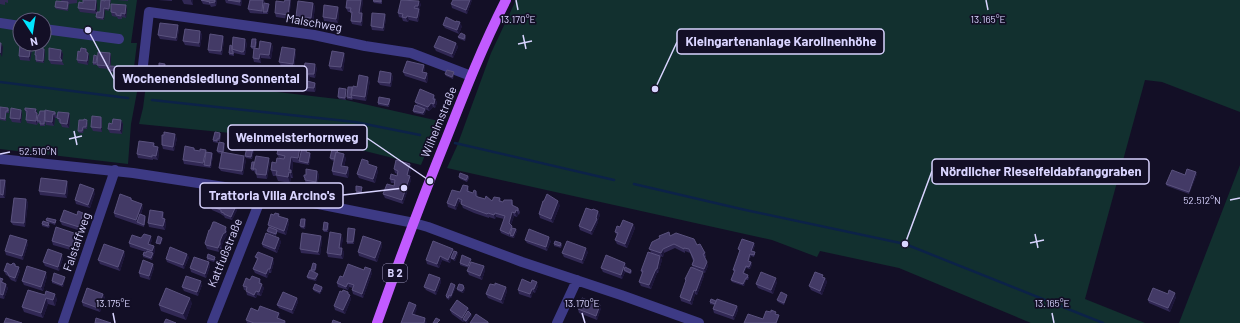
<svg xmlns="http://www.w3.org/2000/svg" width="1240" height="323" font-family="Barlow,sans-serif">
	<style>
		.green { fill: #12302f; fill-rule: evenodd }
		.lines { fill: none; stroke-linecap: round; stroke-linejoin: round }
		.stream { stroke: #0c2248; stroke-width: 2.5 }
		.minor { stroke: #3d3a85; stroke-width: 10 }
		.major { stroke: #c25bff; stroke-width: 10 }
		.wall { fill: #312854 }
		.shaded-wall { fill: #1d163a }
		.building { fill: #433a66; stroke: #5a527e }
		.ticks { fill: none; stroke: #d9d4ff; stroke-width: 1.5 }
		.labels { text-anchor: middle; stroke-width: 3.5; stroke-linejoin: round; paint-order: stroke }
		.shield { fill: #130f26; stroke: #9e99be; stroke-width: 1 }
		.shield-label { font-size: 11px; font-weight: bold; fill: #d9d4ff }
		.street-label { font-size: 12px; fill: #d9d4ff; stroke: #130f26 }
		.ticks-label { font-size: 10px; text-anchor: middle; fill: #d9d4ff; stroke: #130f26; stroke-width: 3.5; stroke-linejoin: round; paint-order: stroke }
		.leader { fill: none; stroke: #d9d4ff; stroke-width: 1.5 }
		.callout-dot { fill: #d9d4ff; stroke: #130f26; stroke-width: 1.5 }
		.callout { fill: #130f26; stroke: #d9d4ff; stroke-width: 1.5 }
		.callout-label { font-size: 13px; text-anchor: middle; font-weight: bold; fill: #d9d4ff }
	</style>
	<rect width="100%" height="100%" fill="#130f26"/>
	<path class="green" d="M0,0H137L131,43H137L133,75L140,76L131,124L128,164L0,149ZM20,20H44V44H20Z
		M516,0H1240V112L1162,82L1145,80L1085,299L1145,323H1031L899,268L820,251L817,257L772,240L447,168L457,146L491,53Z
		M147,77L346,100L439,121L421,165L333,143L139,124L143,108Z
		M1240,165V323H1179Z"/>
	<g class="lines">
		<path class="stream" d="M0,82L128,98
			M152,100L355,122L420,135
			M455,143L614,180
			M634,184L741,209L905,244L1103,323"/>
		<path class="minor" d="M0,23L20,26
			M44,29L119,39
			M142,74L149,12L314,35L365,46L411,53L471,76
			M0,159L133,173L263,193L414,223L428,227L522,262L621,295L699,323
			M63,323L115,170
			M212,323L263,193
			M557,323L577,280"/>
		<path class="major" d="M377,323C399,261 422,199 447,137C465,91 483,45 506,0"/>
	</g>
	<path class="wall" d="M0,0H8V3L5,2V5L0,4Z
		M61,0H77V3L69,4L68,11L56,9L55,7L62,2Z
		M96,0L97,4V14L80,12L78,8L83,3Z
		M105,0L109,11L105,10L104,20L97,19L96,17L100,12Z
		M117,0H128V1Z
		M158,0H172V1Z
		M182,0H193V5L184,4Z
		M201,0H217L216,6L211,7L210,5L203,4Z
		M225,0H242L241,6L226,3Z
		M250,0H264L265,3L269,4V6L268,14H263L250,13L248,9Z
		M347,0H362L363,1L361,13H362L363,17L362,26L352,24L351,21L352,15L350,12H348L346,8Z
		M382,0V4L374,3L373,1Z
		M401,0L421,4L419,10L420,13L418,22L409,20L408,22L403,21L402,18L399,17L398,13Z
		M472,0L467,14L452,8L451,4Z
		M291,1L289,19L276,17L275,13L284,2Z
		M313,3L315,7L313,22L298,20L296,16Z
		M338,7L339,11L338,23L324,21L323,17Z
		M127,9L126,18L122,17V19H118L117,17L112,16L111,12Z
		M385,14L386,18L384,31L372,30L371,26Z
		M443,25L462,26L459,34L445,28Z
		M179,29L177,41L160,39L158,35Z
		M200,31L202,35L200,47L185,45L183,41Z
		M465,35L466,37L465,41L459,39L458,37Z
		M223,36L224,40L222,55L209,53L208,50Z
		M257,41L256,48L259,49L271,43L273,47L271,59L261,58V63L254,62L253,58L254,49H252L251,47Z
		M247,43L245,55H243L234,53V56L229,55V53L232,46Z
		M456,43L458,47L453,58L436,51L434,47Z
		M20,44H30L32,49L30,61L20,60L19,56Z
		M86,49L89,56L88,65L78,63L77,60L80,52Z
		M61,50L63,54L62,61L64,65L51,64L49,60Z
		M45,51L44,63L36,62L35,55Z
		M110,53L111,56V66L126,67V73L109,72L108,69L99,68L97,65Z
		M296,53L294,68L281,66L279,62Z
		M344,53L345,57L343,71L330,69L329,66Z
		M97,56V65H93V63Z
		M305,63L317,68L315,78L310,77L309,81L315,83L316,87L315,92L302,91L301,87Z
		M165,64V66L164,76L160,75L159,73Z
		M424,65L425,69L424,72L427,73L428,77L427,83L405,76L403,72Z
		M391,73L393,77L391,87L380,85L378,82Z
		M445,74H454L453,79L446,76Z
		M370,81L366,101L353,99L352,100L347,99V97L352,87H357Z
		M347,91L346,100L339,99L338,97Z
		M434,95L437,103L435,108L433,107L429,111L425,109L426,111L424,115L414,113L413,111L417,105L415,102Z
		M390,101L389,107L378,105V103Z
		M0,107L8,108L9,110V113H6V121L0,120Z
		M36,109L38,115H39L45,111L55,112L57,116V118H55L54,126L46,125L45,121V117V126H40V123H38L37,125L27,123L26,120V114L25,110Z
		M21,110L22,114L21,123L12,122L10,118Z
		M69,113L70,117L69,128L62,127L60,122H59L57,118Z
		M101,117L102,121V132L93,131L91,127Z
		M121,120L123,124L122,134L110,133L108,129L112,124Z
		M88,122L87,129H84L83,133H79L78,131Z
		M220,133L221,135L220,141H218V143L213,142V140Z
		M177,138L174,151L163,149L162,145Z
		M154,143L155,146L159,151L158,160L153,159V160L138,158L137,154Z
		M224,143L225,145L224,152L246,160L243,175L221,171L219,168L221,154L218,153L217,151Z
		M194,148L195,150L200,151L206,150V152L212,153L213,155L211,168L184,164L183,160Z
		M253,148L254,150L252,159L246,158L245,156Z
		M307,149V153L311,155L309,165L293,162L292,172L293,176V178H291L290,183L278,181L276,176H273L271,170L279,158L277,154L301,151Z
		M339,152L338,153L346,158L344,167H348L349,171L348,178L333,175L332,171L334,161L331,160L330,158Z
		M270,162L267,179L257,178L256,173H255L254,171H252L251,169Z
		M370,165L378,171L375,183L359,178L357,174Z
		M412,167L409,176L411,180L403,204L385,198L383,194L394,186V183H391L390,179L397,176V174L395,173L394,169Z
		M317,171L319,175L317,186L306,184L304,177L306,175Z
		M1197,174L1189,194L1167,186L1166,184Z
		M468,176L469,178L467,182L460,179L459,177Z
		M0,180H5L6,184L5,198H0Z
		M67,181L68,185L67,198L40,195L39,191Z
		M468,186L469,192L478,195L477,197L492,201L500,198L501,201L503,202L512,200L513,204V206L518,208L520,212L519,215L518,214L517,217L514,216L511,225L512,228L517,231L514,238L510,237L501,233L500,230L504,219L496,217L495,219L489,217V218L474,213L463,208L461,203L459,202L456,210L448,207L447,203L460,192Z
		M362,187V194L356,193V191Z
		M95,193L90,208L76,204L75,200Z
		M131,198L132,200L143,207L141,214L146,218L144,227L115,217L114,213Z
		M26,199L28,203L25,227L13,225L11,222Z
		M560,205L553,223L540,218L539,214Z
		M210,206L237,210L232,220L225,218L224,216L222,215L221,214L212,210Z
		M592,210L598,211L600,215L598,220V222L592,235L580,230L579,226Z
		M163,212L164,216V219L166,223L165,230L149,227L148,223Z
		M279,214L280,217L288,219L289,223L286,235L277,232L276,236L268,233L267,231L269,228L268,225L274,215Z
		M85,217L81,231L62,225L60,221Z
		M305,219L306,221L305,229L301,228L300,226Z
		M46,220L56,222L55,225L47,222Z
		M328,223L329,225L328,232H324L323,230Z
		M42,224L50,225L49,228L42,226Z
		M633,224L635,228L627,248L617,244L615,240L617,236L615,232L620,227Z
		M226,227L227,231L226,233L227,235L225,238L222,245V249H220L219,252L207,249L205,243L210,230Z
		M355,231L354,244H347V242Z
		M321,236L322,240L320,255L301,253L300,249Z
		M670,236L697,245L705,253L706,257L704,258L708,266L705,273L703,272L704,276L697,295L695,294L692,305L681,301L680,297L686,282L685,279L693,268L692,265L693,261L690,253L685,251V253L675,248L664,253L663,257L660,256L662,260L658,273H657L651,289L641,286L639,282L642,274L641,271L651,252L649,249Z
		M78,237L74,251L53,245L52,241Z
		M141,238L152,240L150,245L154,246L155,250L152,260L143,257V255L146,252L130,247L129,243Z
		M279,238L281,242L277,253L263,247L262,244Z
		M343,238L341,248L344,252L343,259L328,257L327,253Z
		M525,240L551,241L547,251L527,243Z
		M381,242L382,246L377,262L359,256L358,252Z
		M561,243L562,245L561,248L554,246V244Z
		M28,244L23,260L6,255L5,251Z
		M755,245L753,251L755,254L754,257L751,256L749,261L751,262L752,264L751,267L750,269L746,268L744,274L749,277L748,280H746L744,286L732,282L731,280L734,272L733,270L740,251L738,249Z
		M453,249L454,251L457,252L458,254L455,261L451,259L450,263L442,260L439,268L427,264L426,260Z
		M124,251L125,255L120,271L100,264L98,260Z
		M588,252L583,264L564,257L562,253Z
		M189,257L184,269L167,262L166,259Z
		M255,257L274,262L271,273H269L267,278L255,273L253,269L257,260Z
		M63,258L59,271L45,266L43,262Z
		M207,258L216,259L214,262L207,260Z
		M471,261V262L484,266L485,270L482,280L469,275L467,271L469,268L460,265V263Z
		M209,262L210,266L206,278L191,272L190,268Z
		M15,264L16,266L20,271L16,282L11,280L8,276L6,275L4,271L11,265Z
		M153,264L154,268L150,280L140,277L139,273Z
		M316,264L317,266L315,272L318,275L316,281L308,279L307,277L312,271L311,270Z
		M627,267L626,268L632,271L631,274L625,272L622,279L603,272L601,268Z
		M364,270L372,273L363,298L353,294L352,290L353,288L349,287L348,290L338,287L337,283L343,277Z
		M47,276L43,291L24,285L22,281Z
		M0,278L8,288L4,299L0,298Z
		M440,278L441,282L436,295L426,290L424,287Z
		M825,278L827,282L822,295L811,290L809,286Z
		M65,279L63,287L52,283V281Z
		M260,279L261,284L264,288L261,296L257,295L256,298L247,295L246,291V290H244L243,286L250,280Z
		M777,282L773,294L758,288L756,284Z
		M202,285L198,296L184,291L182,287Z
		M463,285L465,290L463,293L458,291L457,289Z
		M495,285L506,287L507,291L503,304L488,298L486,294Z
		M538,286L535,293L533,292L531,298L519,294L518,290Z
		M322,287L323,289L320,294L314,291L313,289Z
		M456,287L451,298L450,297L449,300L446,298V296Z
		M28,290L57,299L55,306L48,304L43,318L24,312L22,307Z
		M342,292H348L351,299L345,314L335,310L334,306Z
		M103,294L105,298L100,312L83,306L82,302Z
		M1168,294L1176,297L1170,312L1149,303L1148,300Z
		M787,295V296L784,305L778,302L777,300Z
		M297,298L298,302L293,314L279,308L277,305Z
		M716,301L737,306L738,310L734,320L714,313L713,309L714,305L710,304V302Z
		M192,303L186,320L161,311L159,305Z
		M468,308L470,312H469L472,316L467,323L464,321L463,322L452,314L450,310Z
		M601,308L597,320L579,313L578,309Z
		M258,311L281,319V320L285,321L286,323H247L246,320Z"/>
	<path class="shaded-wall" d="M96,0L97,4V14L95,10Z
		M110,0H111L109,11V9Z
		M191,0H193V5L191,1Z
		M215,0H217L216,6L215,2Z
		M240,0H242L241,6L240,2Z
		M263,0H264L265,2L264,12H263V14L262,11Z
		M290,0H291V1L289,19L288,15Z
		M361,0H362L363,1L361,17L359,13Z
		M470,0H472L467,14L466,10Z
		M419,1L421,4L419,10L418,6Z
		M313,3L315,7L313,22L311,18Z
		M269,4V6L268,14L267,12Z
		M126,5L127,9L126,18L125,14Z
		M338,7L339,11L338,23L336,19Z
		M104,8L105,10L104,20L103,18Z
		M419,9L420,13L418,22L417,18Z
		M362,13L363,17L362,26L361,22Z
		M385,14L386,18L384,31L383,28Z
		M407,16L409,20L408,22L406,18Z
		M460,22L462,26L459,34L457,30Z
		M178,25L179,29L177,41L176,38Z
		M200,31L202,35L200,47L199,43Z
		M223,36L224,40L222,55L221,51Z
		M245,39L247,43L245,55L244,51Z
		M1,43L3,47L2,57L0,53Z
		M271,43L273,47L271,59L269,55Z
		M456,43L458,47L453,58L452,54Z
		M31,45L32,49L30,61L29,57Z
		M44,49L45,51L44,63L43,61Z
		M86,49L89,56L88,65L87,61L86,52Z
		M295,49L296,53L294,68L293,64Z
		M61,50L63,54L62,62L60,58Z
		M110,53L111,56L110,69L109,66Z
		M344,53L345,57L343,71L341,67Z
		M260,54L261,58V63L259,59Z
		M315,64L317,68L315,78L314,74Z
		M424,65L425,69L423,75L422,72Z
		M391,73L393,77L391,87L390,83Z
		M427,73L428,77L427,83L425,79Z
		M308,74L310,77L309,84L307,81Z
		M368,77L370,81L366,101L365,97Z
		M315,83L316,87L315,92L314,88Z
		M346,89L347,91L346,100L345,98Z
		M434,95L437,103L435,108L434,104L433,99Z
		M390,99V101L389,107L388,105Z
		M431,103L433,107L429,111L428,107Z
		M36,109L38,116L37,121V125L36,121Z
		M425,109L426,111L424,115L423,113Z
		M21,110L22,114L21,123L20,119Z
		M69,113L70,117L69,128L67,124Z
		M53,114L55,118L54,126L52,122Z
		M101,117L102,121V132L101,128Z
		M121,120L123,124L122,134L120,130Z
		M175,134L177,138L174,151L173,147Z
		M224,143L225,145L223,154V152Z
		M158,147L159,151L158,160L156,156Z
		M300,147L302,153L299,161L298,158Z
		M253,148L254,150L252,159L251,157Z
		M206,150L207,153L204,165L205,167L203,163Z
		M212,153L213,155L211,168L210,166Z
		M310,153L311,155L309,165L308,163Z
		M344,154L346,158L343,170L341,166Z
		M244,156L246,160L243,175L242,171Z
		M291,157L293,162L292,172L293,176V178L289,170Z
		M269,158L270,162L267,179L266,175Z
		M410,164L412,167L408,179L407,175Z
		M348,167L349,171L348,178L346,174Z
		M377,167L378,171L375,183L373,179Z
		M317,171L319,175L317,186L316,182Z
		M289,172L291,178L290,183L288,177Z
		M1196,172L1197,174L1189,194V192Z
		M410,176L411,180L403,204L402,200Z
		M5,180L6,184L5,198L3,195Z
		M67,181L68,185L67,198L65,194Z
		M94,189L95,193L90,208L88,205Z
		M476,191L478,195L477,200L476,196Z
		M458,198L459,202L456,210L455,206Z
		M26,199L28,203L25,227L24,223Z
		M558,201L560,205L553,223L551,219Z
		M142,204L143,207L138,223L137,222L136,220Z
		M236,206L237,210L232,220L231,217Z
		M516,210L518,214L517,217L515,213Z
		M598,211L600,215L598,220V222L592,235L591,231Z
		M163,212L164,216L163,222L162,218Z
		M512,212L514,216L510,227L509,223Z
		M83,213L85,217L81,231L79,227Z
		M495,213L496,217L495,219L494,215Z
		M145,216L146,218L144,227V225Z
		M165,219L166,223L165,230L163,226Z
		M288,219L289,223L286,235L284,231Z
		M305,219L306,221L305,229L304,227Z
		M328,223L329,225L328,232L327,230Z
		M633,224L635,228L627,248L625,244Z
		M512,226L513,230L510,235V237L509,234Z
		M226,227L227,231L226,233L227,235L225,238L222,245V249L220,245V241Z
		M355,229V231L354,244L353,242Z
		M516,229L517,231L514,238L513,236Z
		M77,234L78,237L74,251L72,247Z
		M341,234L343,238L341,252L339,248Z
		M151,236L152,240L149,248L148,244Z
		M321,236L322,240L320,255L318,252Z
		M549,237L551,241L547,251L546,247Z
		M162,238L163,240L160,246V244Z
		M279,238L281,242L277,253L275,249Z
		M27,240L28,244L23,260L22,256Z
		M381,242L382,246L377,262L375,258Z
		M754,243L755,245L752,253L751,251Z
		M219,245L220,249L219,252L218,248Z
		M154,246L155,250L154,255L152,251Z
		M342,248L344,252L343,259L341,255Z
		M586,248L588,252L583,264L582,260Z
		M453,249L454,253L451,258V259L450,263L448,260Z
		M663,249L664,253L663,257L661,253Z
		M124,251L125,255L120,271L118,267Z
		M457,252L458,254L455,261L454,259Z
		M153,253L154,255L152,260L151,258Z
		M62,254L63,258L59,271L58,267Z
		M187,254L189,257L184,269L183,265Z
		M750,254L751,256L748,263V261Z
		M440,256L442,260L439,268L437,264Z
		M660,256L662,260L658,273L657,269Z
		M273,258L274,262L271,273L270,269Z
		M471,259V261L469,268L468,266Z
		M209,262L210,266L206,278L205,274Z
		M707,262L708,266L705,273L704,269Z
		M751,262L752,264L750,269L749,267Z
		M625,263L627,267L625,271L624,270L625,272L622,279L621,275Z
		M153,264L154,268L150,280L149,276Z
		M316,264L317,266L315,272V270Z
		M484,266L485,270L482,280L480,276Z
		M746,266V268L744,275L743,273Z
		M19,267L20,271L16,282L15,278Z
		M268,269L269,273L267,278L266,274Z
		M371,269L372,273L363,298L362,294Z
		M656,269L657,273L651,289L649,285Z
		M46,272L47,276L43,291L41,287Z
		M703,272L704,276L697,295L696,291Z
		M318,274V275L316,281L315,279Z
		M65,277V279L63,287L62,285Z
		M440,278L441,282L436,295L435,291Z
		M746,278V280L744,286L743,284Z
		M776,278L777,282L773,294L771,290Z
		M825,278L827,282L822,295L820,291Z
		M201,281L202,285L198,296L197,292Z
		M537,282L538,286L535,293L534,289Z
		M348,283L349,287L348,290L346,287Z
		M6,284L8,288L4,299L3,295Z
		M262,284L264,288L261,296L259,292Z
		M455,285L456,287L451,298V296Z
		M322,287L323,289L320,294V292Z
		M506,287L507,291L503,304L501,300Z
		M464,288L465,290L463,293L462,291Z
		M532,289L533,292L531,298L530,294Z
		M694,290L695,294L692,305L690,301Z
		M256,291L257,295L256,298L254,295Z
		M348,292L351,299L345,314L343,310Z
		M1175,293L1176,297L1170,312L1168,308Z
		M55,294L57,299L55,306L53,300Z
		M103,294L105,298L100,312L98,308Z
		M46,298L48,304L43,318L41,313Z
		M190,298L192,303L186,320L183,314Z
		M297,298L298,302L293,314L292,310Z
		M416,305L417,309L414,317L412,314Z
		M600,305L601,308L597,320L596,316Z
		M737,306L738,310L734,320L733,316Z
		M468,308L470,312L464,320L463,319V322L462,318Z
		M279,313L281,319L280,323L277,318Z
		M471,314L472,316L467,323L466,321Z
		M779,315V317L777,323H776Z
		M425,318L427,323H424Z"/>
	<path class="building" d="M83,0H96L95,10L78,8L79,2L83,3Z
		M101,0L105,1V0H110L109,9L104,8L103,18L96,17L97,12H100Z
		M201,0H215V2L209,3L210,2Z
		M228,0H240V2Z
		M250,0H263L262,11L248,9Z
		M285,0H290L288,15L275,13L276,1L284,2Z
		M347,0H361L359,13H362L361,22L351,21L352,12H350L351,8H346Z
		M374,0H381V2L373,1Z
		M401,0L419,1L418,6H415L414,8L419,9L417,18L407,16L406,18L402,17L403,14L398,13Z
		M453,0H470L466,10L451,4Z
		M56,1L68,2L67,9L55,7Z
		M298,1L313,3L311,18L296,16Z
		M264,3L269,4L267,12H263Z
		M111,4L126,5L125,14L121,13V16L116,15V13L111,12Z
		M324,5L338,7L336,19L323,17Z
		M372,13L385,14L383,28L371,26Z
		M446,17L456,22V21L460,22L457,30L443,25Z
		M160,23L178,25L176,38L158,35Z
		M185,29L200,31L199,43L183,41Z
		M461,33L465,35L464,39L458,37Z
		M210,34L223,36L221,51L208,50Z
		M439,36L456,43L452,54L434,47Z
		M233,37L245,39L244,51L242,52L232,49Z
		M252,39H256L255,47H251Z
		M260,41L271,43L269,55L260,54L259,59L253,58L254,48L259,49Z
		M0,43H1L0,53Z
		M20,44H29L28,45H31L29,57L19,56Z
		M230,45L232,46V51H233V54L229,53Z
		M36,47L44,49L43,61L36,60V55H35Z
		M282,47L295,49L293,64L279,62Z
		M49,48L61,50L60,58L62,61L49,60Z
		M81,48L86,49V52L88,53L87,61L77,60L78,51L80,52Z
		M332,51L344,53L341,67L329,66Z
		M98,52L110,53L109,66L97,65Z
		M94,55L97,56L96,63H93Z
		M407,61L424,65L422,72L427,73L425,79L403,72Z
		M159,63L165,64L164,74L159,73Z
		M305,63L315,64L314,74H308L307,81L315,83L314,88L301,87Z
		M110,66L126,67L125,71L108,70V67H110Z
		M447,70L454,72L452,77L445,74Z
		M380,71L391,73L390,83L378,82Z
		M359,75L368,77L365,97L351,95L353,86L357,87Z
		M348,87H352L351,95L352,98L347,97Z
		M339,88L346,89L345,98L338,97Z
		M420,89L434,95L433,99H435L434,104L431,103L428,107L415,102Z
		M379,97L390,99L388,105L378,103Z
		M415,105L425,109L423,113L413,111Z
		M0,107L8,108V111H6L5,119L0,118Z
		M11,108L21,110L20,119L10,118Z
		M25,108L36,109L35,112L37,113L36,121L26,120L27,111L25,110Z
		M45,110L55,112V114H53L52,122L45,121Z
		M40,111H45L44,124H40V121H37L38,115H39Z
		M58,112L69,113L67,124L60,123V119L57,118Z
		M92,116L101,117V128L91,127Z
		M84,119L87,120L86,127H83L82,131H78L79,120H84Z
		M113,119L121,120L120,130L108,129L109,123L112,124Z
		M164,132L175,134L173,147L162,145V135H164Z
		M215,132L220,133L219,139H217V141L213,140Z
		M139,141L154,143L153,146L158,147L156,156L152,155V157L137,154Z
		M219,142L224,143L223,152L217,151Z
		M279,145L293,149L294,146L300,147L298,158L291,157L289,170H291V173L289,172L288,177L276,175L277,171L271,170L272,162L276,163L277,158L284,159L285,156L277,154Z
		M185,146L194,148V150L200,151V149L206,150L203,163L183,160Z
		M247,147L253,148L251,157L245,156Z
		M302,148L307,149L306,152L310,153L308,163L299,161Z
		M332,149L338,150L337,153L336,152L334,159L330,158Z
		M206,152L212,153L210,166L204,165Z
		M222,152L244,156L242,171L219,168Z
		M336,152L344,154L341,166L348,167L346,174L332,171Z
		M256,156L269,158L266,175L256,174V169H253Z
		M362,159L368,161V164L377,167L373,179L357,174Z
		M396,160L410,164L407,175L410,176L402,200L383,194L387,184L394,186L395,180L390,179L391,174L397,176L398,171L394,169Z
		M252,162H254L253,169H254H251Z
		M306,169L317,171L316,182L305,180V178L304,177V175H306Z
		M1187,169L1196,172L1189,192L1166,184L1172,170L1185,175Z
		M460,173L468,176L466,180L459,177Z
		M41,178L67,181L65,194L39,191Z
		M0,180H5L3,195L0,194Z
		M80,184L94,189L88,205L75,200Z
		M463,185L468,186L467,191L473,193L474,190L476,191V196L478,197L485,199L486,196L492,201L494,197L500,198L499,201L503,202L504,200H512V205L518,208V211L516,210L515,213L512,212L509,223L512,226L509,234L500,230L505,216L495,213L494,215L488,213L487,214L473,209L461,204L462,200L458,198L455,206L447,203L452,190L460,192Z
		M356,186L362,187L361,192L356,191Z
		M120,194L131,198V200L142,204L136,220L114,213Z
		M547,194L558,201L551,219L539,214L543,201H544Z
		M14,198L26,199L24,223L11,222Z
		M212,203L236,206L231,217L224,214V213L221,212V210L210,206Z
		M586,208L592,210L593,209L598,211L596,218L597,219L591,231L579,226Z
		M64,210L77,215L78,211L83,213L79,227L60,221Z
		M150,210L163,212L162,218L165,219L163,226L148,223Z
		M275,213L279,214L278,216L288,219L284,231L268,225L271,214L274,215Z
		M140,214L145,216L144,225L137,222Z
		M47,218L56,220L55,223L46,220Z
		M301,219H305L304,227L300,226Z
		M623,220L633,224L625,244L615,240L618,233L615,232L617,226L620,227Z
		M43,221L49,223L48,226L42,224Z
		M213,222H215L226,227L225,230L226,232L223,234L220,241V245H219L218,248L206,245L205,243L209,230H210Z
		M324,222L328,223L327,230H323Z
		M56,227L77,234L72,247L52,241Z
		M269,227L277,230L276,234L267,231Z
		M348,228L355,229L353,242H347Z
		M512,228L516,229L513,236L510,235Z
		M529,229L549,237L546,247L525,240Z
		M330,232L341,234L339,248H342L341,255L327,253Z
		M669,232L670,236L676,233L694,239L697,245L700,244L705,253L703,254L707,262L704,269L692,265L694,260L689,249L684,248V249L674,244L663,249L661,253L649,249L652,242L660,238L659,236Z
		M266,233L279,238L275,249L262,244Z
		M302,233L321,236L318,252L300,249Z
		M144,234L151,236L148,244L154,246L152,251L129,243L132,235L141,238Z
		M10,235L27,240L22,256L5,251Z
		M158,236L162,238L160,244L156,243Z
		M363,236L381,242L375,258L358,252Z
		M742,239L754,243L751,251L755,252L754,255L750,254L748,261L751,262L750,265L749,267L746,266L743,273L748,275L747,278H746L743,284L731,280L735,270H733L740,250L738,249Z
		M433,241L453,249L448,260L440,256L437,264L426,260Z
		M555,241L561,243L560,246L554,244Z
		M567,241L586,248L582,260L562,253Z
		M104,244L124,251L118,267L98,260Z
		M170,247L187,254L183,265L166,259Z
		M48,249L62,254L58,267L43,262Z
		M147,251L153,253L151,258L143,255L144,252L146,253Z
		M454,251L457,252L454,259L451,258Z
		M258,252L273,258L270,269H268L266,274L253,269L258,258L255,257Z
		M648,252L660,256L657,269H656L649,285L639,282L643,271H641Z
		M208,254L215,257L214,260L207,258Z
		M462,255L471,259L468,266L460,263Z
		M606,255L625,263L621,275L601,268Z
		M194,257L209,262L205,274L190,268Z
		M143,260L153,264L149,276L139,273Z
		M471,262L484,266L480,276L467,271Z
		M7,263L11,265L13,263L15,264V266L19,267L15,278L9,276L7,272L4,271Z
		M313,263L316,264L315,270H311Z
		M348,264L364,270L365,267L371,269L362,294L352,290L354,285L348,283L346,287L337,283L340,276L343,277Z
		M27,266L46,272L41,287L22,281Z
		M625,267L631,270L630,273L624,270Z
		M691,267L703,272L696,291L694,290L690,301L680,297L686,280L685,279Z
		M310,270L318,274L315,279L307,277Z
		M761,272L776,278L771,290L756,284Z
		M815,272L823,275L822,277L825,278L820,291L809,286Z
		M54,273L65,277L62,285L52,281Z
		M429,274L440,278L435,291L424,287Z
		M186,276L201,281L197,292L182,287Z
		M252,276L260,279L259,283L262,284L259,292L256,291L254,295L246,291L247,287L243,286L246,278L250,280Z
		M0,278L3,279L1,282L6,284L3,295L0,294Z
		M522,279L531,283L532,280L537,282L534,289H532L530,294L518,290Z
		M451,283L455,285L451,296L449,295L448,298L446,296Z
		M495,283L506,287L501,300L486,294L490,284L495,285Z
		M315,284L322,287L320,292L313,289Z
		M459,284L463,285L464,288L462,291L457,289Z
		M87,288L103,294L98,308L82,302Z
		M166,288L190,298L183,314L159,305Z
		M1153,288L1168,294L1169,290L1175,293L1168,308L1148,300Z
		M28,290L45,295L46,291L55,294L53,300L46,298L41,313L22,307Z
		M343,290L348,292V294L350,295L343,310L334,306L340,291L342,292Z
		M283,292L297,298L292,310L277,305Z
		M781,292L787,295L784,303L777,300Z
		M582,298L600,305L596,316L578,309Z
		M711,299L716,301L715,304L710,302Z
		M717,299L737,306L733,316L713,309Z
		M457,300L468,308L462,318L450,310Z
		M409,302L416,305L412,314L425,318L424,323H401Z
		M260,306L279,313L277,318L285,321L284,323H254L246,320L251,308L258,311Z
		M771,310L776,312L775,314L779,315L776,323H744L748,314L763,319L766,311L771,312Z
		M468,311L471,314L466,321L463,319Z
		M476,314L488,322V323H470Z
		M6,318L22,323H4Z
		M96,318L111,323H95Z
		M436,318L440,320L437,323H433Z
		M166,319L176,323H164Z
		M333,320L341,323H332Z"/>
	<path class="ticks" d="M516,0L518,10M986,0L988,10M523,35L526,49M518,44L532,41M74,131L77,145M69,139L82,136M0,154L10,152M1230,200L1240,198M1035,234L1038,248M1030,243L1044,240M113,313L115,323M582,313L585,323M1052,313L1054,323"/>
	<g class="labels">
		<rect class="shield" x="383" y="264" width="24" height="18" rx="3"/>
		<g class="shield-label">
			<text x="395" y="277">B 2</text>
		</g>
		<g class="street-label">
			<text transform="translate(314 23) rotate(10)" y="4">Malschweg</text>
			<text transform="translate(439 122) rotate(-68)" y="4">Wilhelmstraße</text>
			<text transform="translate(77 242) rotate(-71)" y="4">Falstaffweg</text>
			<text transform="translate(225 253) rotate(-68)" y="4">Kattfußstraße</text>
		</g>
	</g>
	<g class="ticks-label">
		<text x="518" y="23">13.170°E</text>
		<text x="988" y="23">13.165°E</text>
		<text x="38" y="155">52.510°N</text>
		<text x="1202" y="204">52.512°N</text>
		<text x="1052" y="307">13.165°E</text>
		<text x="113" y="307">13.175°E</text>
		<text x="582" y="307">13.170°E</text>
	</g>
	<path class="leader" d="M655 89L677 42M88 30L114 79M430 181L367 138M905 244L932 171M404 188L343 195"/>
	<g class="callout-dot">
		<circle cx="655" cy="89" r="4"/>
		<circle cx="88" cy="30" r="4"/>
		<circle cx="430" cy="181" r="4"/>
		<circle cx="905" cy="244" r="4"/>
		<circle cx="404" cy="188" r="4"/>
	</g>
	<g class="callout">
		<rect x="677" y="29" width="207" height="25" rx="4"/>
		<rect x="114" y="66" width="193" height="25" rx="4"/>
		<rect x="228" y="125" width="139" height="25" rx="4"/>
		<rect x="932" y="159" width="217" height="25" rx="4"/>
		<rect x="200" y="183" width="143" height="25" rx="4"/>
	</g>
	<g class="callout-label">
		<text x="781" y="46">Kleingartenanlage Karolinenhöhe</text>
		<text x="211" y="83">Wochenendsiedlung Sonnental</text>
		<text x="297" y="142">Weinmeisterhornweg</text>
		<text x="1041" y="176">Nördlicher Rieselfeldabfanggraben</text>
		<text x="272" y="200">Trattoria Villa Arcino's</text>
	</g>
	<g transform="translate(32 32) rotate(168)"><circle r="19" fill="#130f26" stroke="#625e7d"/>
	<path d="M0-3L7 15L0 10L-7 15Z" fill="#00e5ff"/>
	<text y="-6" font-size="11" font-weight="bold" text-anchor="middle" fill="#d9d4ff">N</text>
	</g>
</svg>
